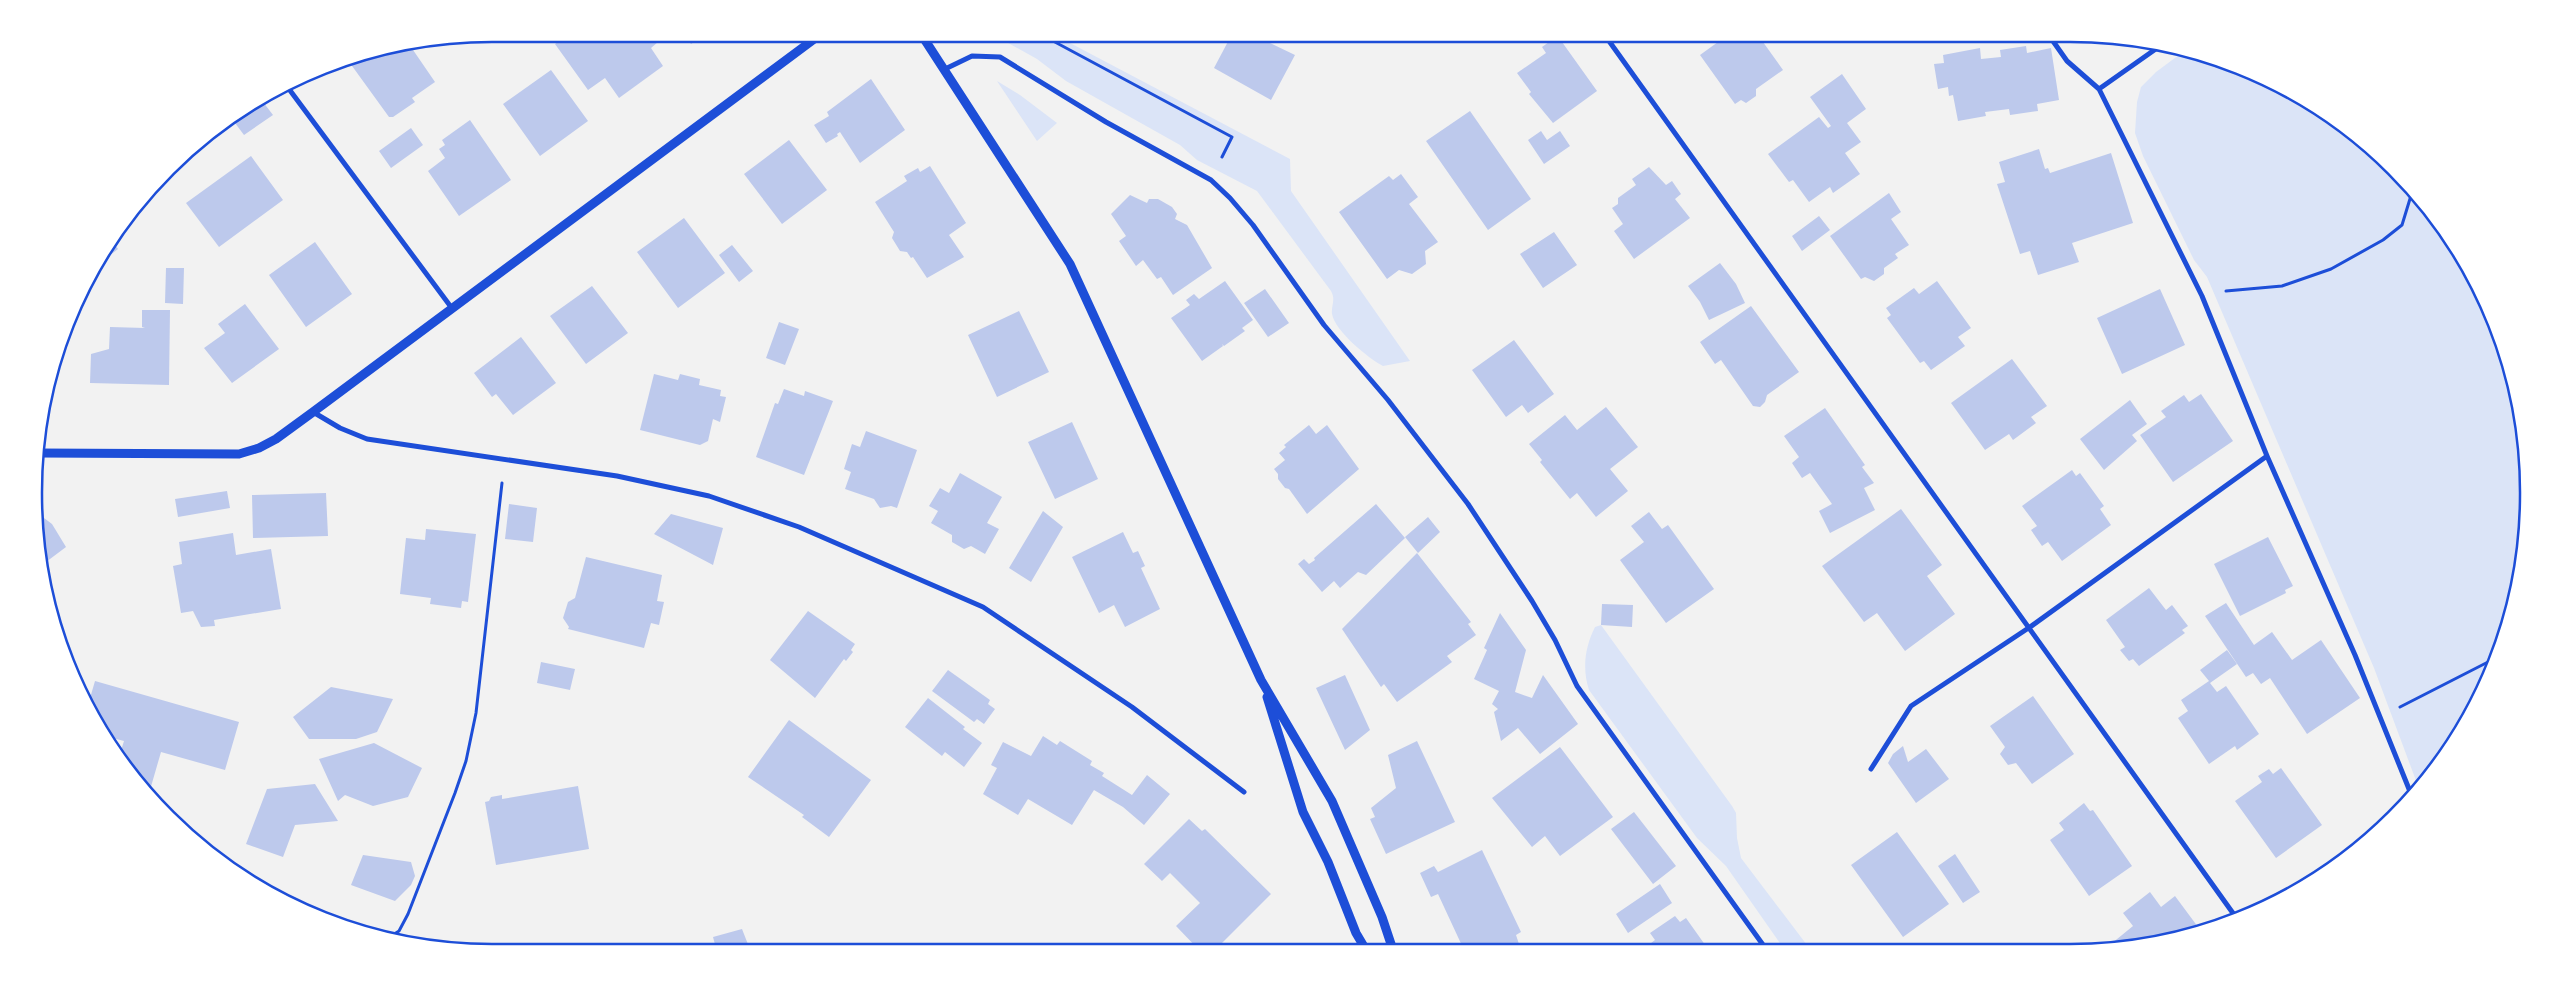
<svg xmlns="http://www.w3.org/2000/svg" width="2562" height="986" font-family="Roboto,sans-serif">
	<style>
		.green { fill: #dbe4f7 }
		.building { fill: #bdc9ec }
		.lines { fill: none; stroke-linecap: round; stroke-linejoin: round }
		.path { stroke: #1d4ed8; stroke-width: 3 }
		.minor { stroke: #1d4ed8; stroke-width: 5 }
		.tertiary { stroke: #1d4ed8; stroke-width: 9 }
		.rim { fill: none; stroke: #1d4ed8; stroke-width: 2.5 }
	</style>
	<rect width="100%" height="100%" fill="#f2f2f2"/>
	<path class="green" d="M992,34H1053L1290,159L1291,191L1410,361L1383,366C1368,358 1335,331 1332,314C1331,305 1336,300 1331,291L1257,191L1197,160L1180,145L1066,81L1037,59Z
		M2187,49L2272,81L2349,129L2414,190L2467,264L2504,346L2524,433L2527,523L2513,612L2451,748L2418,786L2374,668L2207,277L2194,260L2143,156L2135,133L2137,102L2141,87L2156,72Z
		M997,81L1020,95L1057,123L1037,141Z
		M1601,625L1732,806L1736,813L1737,838L1741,858L1810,949H1784L1726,866L1697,838L1589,690C1582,668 1585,647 1595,627Z"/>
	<path class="building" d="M568,34H577L583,42L585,40L583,38L588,34H652L658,42L651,48L663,66L619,98L605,78L588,90L555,44Z
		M684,34H707L691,44Z
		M1159,34H1185L1182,40L1174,35L1171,40Z
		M1232,34H1251L1295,55L1271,100L1214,68Z
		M1729,34H1774L1763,42L1783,70L1756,89V96L1746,103L1741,100L1735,104L1700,55Z
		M1556,37L1560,43L1562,42L1597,91L1553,123L1529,94L1531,92L1517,73L1546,53L1542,47Z
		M2026,46L2027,53L2051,48L2059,100L2037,104L2038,111L2010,115L2009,109L1985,112L1986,116L1958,121L1953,95L1949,96L1948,87L1938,89L1934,64L1944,63L1943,55L1980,48L1981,59L2001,57L2000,50Z
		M411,47L435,82L412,98L415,102L393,117H389L347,59Z
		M551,70L588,121L540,156L503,104Z
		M1842,74L1866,109L1847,123L1861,142L1845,153L1860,174L1833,193L1830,187L1809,202L1793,180L1789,182L1768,154L1819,117L1828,128L1831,126L1810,97Z
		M871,79L905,130L860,163L840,132L837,134L838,136L826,143L814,125L829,116L827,112Z
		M260,98L273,115L244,135L232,119Z
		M1470,111L1531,199L1488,230L1426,141Z
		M470,120L511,180L459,216L428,171L445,158L439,149L445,145L442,140Z
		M228,121L229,122L185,158L183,156L190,148Z
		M411,128L423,145L391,168L379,151Z
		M1541,131L1547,140L1560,131L1570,146L1544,164L1528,140Z
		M789,140L827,190L782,224L744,174Z
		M2039,149L2045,169L2048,168L2050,173L2111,153L2133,223L2072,243L2079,262L2038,275L2030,251L2020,254L1997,184L2005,182L1999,162Z
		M251,156L283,200L219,247L186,203Z
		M930,166L966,223L949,235L964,257L927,278L913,257L911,258L907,252L900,251L892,238L894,232L875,202L907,181L904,176L918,168L920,172Z
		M1649,167L1666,185L1672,181L1681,194L1675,199L1690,218L1634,259L1614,231L1623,224L1612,208L1618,204V198L1636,185L1632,179Z
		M1401,174L1418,197L1409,204L1438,242L1425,251L1426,264L1412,274L1399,270L1387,279L1339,212L1389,176L1393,180Z
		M1889,193L1901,212L1891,219L1909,245L1895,254L1898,258L1884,268V274L1874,281L1865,277L1861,279L1830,236Z
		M1130,195L1147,203L1149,199H1158L1172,207L1177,214L1175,219L1187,225L1212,268L1173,295L1161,277L1157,279L1143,260L1136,266L1119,241L1126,236L1111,214Z
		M1819,216L1830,230L1802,251L1792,236Z
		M684,218L725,273L678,308L637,252Z
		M1554,232L1577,265L1543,288L1520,254Z
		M113,242L118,249L100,263L98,261Z
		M315,242L352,294L306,327L269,275Z
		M732,245L753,271L739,282L719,255Z
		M1720,263L1736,284L1745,303L1709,320L1700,302L1688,286Z
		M166,268H184L183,304L165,303Z
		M1225,281L1253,320L1242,328L1245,331L1224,346L1222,344L1223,346L1202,361L1171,318L1190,305L1186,300L1194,294L1199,299Z
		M1937,281L1971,328L1958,337L1965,346L1931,370L1924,361L1920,363L1887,318L1891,315L1886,308L1914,288L1919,294Z
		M592,286L628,333L586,364L550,316Z
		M1265,289L1289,323L1268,337L1244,303Z
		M2160,289L2185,345L2122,374L2097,318Z
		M245,304L279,349L232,383L204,348L225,333L218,324Z
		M1751,306L1799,372L1767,395L1765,402L1760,407L1753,406L1721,360L1715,364L1700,342Z
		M142,310H170L169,385L90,383L91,354L109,349L110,327L145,328L142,327Z
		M1019,311L1049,372L997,397L968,335Z
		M779,322L799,329L785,365L766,358Z
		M521,337L556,383L513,415L496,394L492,397L474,373Z
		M1514,340L1554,394L1528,413L1522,405L1506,417L1472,370Z
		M2012,359L2047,406L2031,417L2036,423L2013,440L2009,434L1985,450L1951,403Z
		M53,368V385H49L52,373Z
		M654,374L678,380L680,374L700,379L699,385L721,390L720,396L726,397L720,422L713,419L708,441L700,445L640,430Z
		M784,389L804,396L805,391L833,401L804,475L756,457L775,403L778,404Z
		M2201,394L2233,441L2173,482L2140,435L2166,417L2161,411L2184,395L2189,402Z
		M2130,400L2147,424L2132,435L2137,441L2104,470L2080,439Z
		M1606,407L1638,447L1610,469L1628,491L1596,517L1577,493L1570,499L1540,462L1542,460L1529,444L1565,415L1577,430Z
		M1825,408L1865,465L1862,467L1874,483L1864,488L1875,510L1830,533L1819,511L1832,504L1810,473L1802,478L1792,463L1799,457L1784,436Z
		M1072,422L1098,479L1055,499L1028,442Z
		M1309,425L1316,434L1327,425L1359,469L1307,514L1289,489L1285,488L1278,479V474L1274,469L1285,460L1279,453L1286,447L1284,445Z
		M866,431L917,450L897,508L891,506L880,508L874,499L845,489L851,472L844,469L852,444L860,447Z
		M2072,470L2076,476L2080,473L2104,506L2100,509L2111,525L2062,561L2048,542L2042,546L2031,530L2037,526L2022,506Z
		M960,473L1002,497L987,523L999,529L985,554L971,546L964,549L952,542V535L931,523L938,511L929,506L940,488L949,493Z
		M227,491L230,508L178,517L175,499Z
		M326,493L328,536L253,538L252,495Z
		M509,504L537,508L533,542L505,539Z
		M1376,504L1405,538L1366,575L1358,572L1340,588L1334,581L1322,592L1298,564L1304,559L1309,564L1315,560L1314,558Z
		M1901,509L1942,565L1927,576L1955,614L1905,651L1877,613L1864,622L1822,566Z
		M1043,511L1063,527L1031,582L1009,568Z
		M1649,512L1662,529L1668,525L1714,589L1666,623L1620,560L1644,542L1631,526Z
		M671,514L723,528L713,565L654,534Z
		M40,515L52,524L66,547L42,565Z
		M1428,517L1440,532L1418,553L1405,537Z
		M426,529L476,534L468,602L462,601L461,608L430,604L431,598L400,594L406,538L425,540Z
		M1123,532L1133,553L1138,551L1145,566L1141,568L1160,609L1125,627L1114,605L1099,613L1072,557Z
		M233,533L236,555L271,549L281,609L214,620L215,626L201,627L193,611L181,613L173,566L182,564L179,542Z
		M2268,537L2293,586L2285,590L2286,593L2240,616L2214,564Z
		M1417,553L1471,622L1468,624L1476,635L1447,656L1452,662L1397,702L1384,684L1381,687L1342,629Z
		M586,557L662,575L657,601L664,602L659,625L651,623L644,648L568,629L569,627L563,618L568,602L575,598Z
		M2149,588L2166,610L2172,605L2188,626L2182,630L2185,633L2139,666L2133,659L2129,661L2120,650L2125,647L2106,620Z
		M2226,603L2254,645L2272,632L2292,660L2321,640L2360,698L2307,734L2270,678L2261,684L2253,673L2246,677L2205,616Z
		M1602,604L1633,605L1632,627L1601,625Z
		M808,611L855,644L851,650L853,652L846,661L844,659L815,698L770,660Z
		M1500,613L1526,650L1515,692L1532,698L1543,675L1578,724L1540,754L1518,728L1501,741L1494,712L1498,709L1492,704L1499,691L1474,679L1487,650L1484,648Z
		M2227,650L2237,664L2210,683L2217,692L2226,686L2259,734L2237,750L2235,746L2209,764L2178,718L2188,711L2181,700L2209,681L2200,670Z
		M541,662L575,669L570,690L537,683Z
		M948,670L990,700L988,704L995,709L984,724L977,719L974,722L932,691Z
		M1345,675L1370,730L1345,750L1316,688Z
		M95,681L239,722L225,770L161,752L150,790L119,757L124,741L105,736L88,705Z
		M331,687L393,699L377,732L356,739H309L293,717Z
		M2033,696L2074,754L2032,784L2016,763L2008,765L2000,754L2005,747L1990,726Z
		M928,698L965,727L963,729L982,743L964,767L945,752L942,756L905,727Z
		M789,720L871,780L829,837L802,817L804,815L748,777Z
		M1043,736L1057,745L1060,741L1092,761L1090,765L1104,773L1102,776L1132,795L1147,775L1170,794L1144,825L1123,807L1094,790L1072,825L1028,799L1018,815L983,794L997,768L991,765L1003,742L1031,756Z
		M1417,741L1455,822L1386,854L1370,819L1375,817L1371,808L1396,788L1388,755Z
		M374,743L422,768L408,797L373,806L345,795L338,801L319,759Z
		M1903,746L1908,762L1926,749L1949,779L1916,803L1888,763L1893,754Z
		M1560,747L1613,817L1560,856L1545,836L1532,847L1492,798Z
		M2281,768L2322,825L2276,858L2235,801L2262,782L2258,776L2269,769L2273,774Z
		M315,784L338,821L295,825L283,857L246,844L267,789Z
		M578,786L589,849L496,865L485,802L489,801L491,797L502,795V799Z
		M2084,803L2090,811L2093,810L2132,866L2089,896L2050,840L2064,830L2059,823Z
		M1634,812L1676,866L1653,884L1611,829Z
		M1189,819L1202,831L1205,829L1271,894L1215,950L1200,951L1176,926L1200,903L1170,873L1162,881L1144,864Z
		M1897,832L1949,904L1903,937L1851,865Z
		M1482,850L1521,932L1516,935L1519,944L1508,950H1464L1438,894L1431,897L1420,873L1434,866L1438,872Z
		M1955,854L1980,892L1963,903L1938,866Z
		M363,855L411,862L415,876L411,885L395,901L351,885Z
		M229,866L245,872L243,876L229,867Z
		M1660,884L1672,903L1628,933L1616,914Z
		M2150,892L2161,907L2175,896L2198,927L2129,948H2114L2111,944L2133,926L2123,913Z
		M1675,916L1680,922L1686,918L1708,949H1643L1655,940L1650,933Z
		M742,929L751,952H717L713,937Z"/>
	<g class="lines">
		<path class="path" d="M1040,34L1232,137L1222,157
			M2226,291L2282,286L2331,269L2383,240L2402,225L2413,189
			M2400,707L2490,661
			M388,938L399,931L408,914L455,793L466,761L476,713L502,483"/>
		<path class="minor" d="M1604,34L2235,916
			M2048,34L2067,61L2099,89L2202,296L2267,456L2355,655L2411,794
			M943,70L972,56L1000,57L1106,122L1211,180L1230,198L1253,225L1324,325L1388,400L1468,504L1532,601L1555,640L1577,686L1766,949
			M286,85L451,307
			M2099,89L2160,46
			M313,412L340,428L367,439L617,476L709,496L799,527L983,607L1132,707L1244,792
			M1871,769L1911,706L2030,627L2267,456"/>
		<path class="tertiary" d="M921,34L1070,264L1261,680L1332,801L1382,917L1393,950
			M38,453L239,454L259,448L276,439L313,412L821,34
			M1267,697L1303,812L1328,862L1356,933L1366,950"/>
	</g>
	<path d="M0 0H2562V986H0ZM492 42H2070A450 450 0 0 1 2520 492V494A450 450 0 0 1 2070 944H492A450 450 0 0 1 42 494V492A450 450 0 0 1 492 42Z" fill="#fff" fill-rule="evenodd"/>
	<path class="rim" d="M492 42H2070A450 450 0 0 1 2520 492V494A450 450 0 0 1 2070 944H492A450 450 0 0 1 42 494V492A450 450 0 0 1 492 42Z"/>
</svg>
